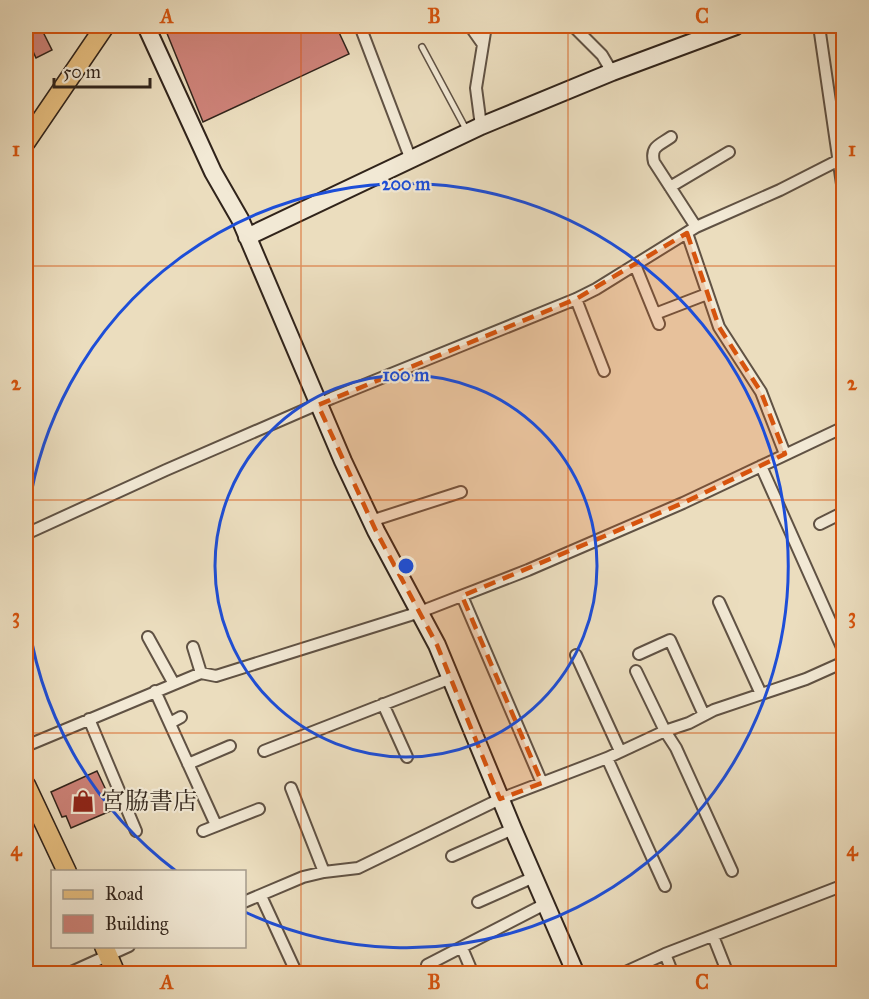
<svg xmlns="http://www.w3.org/2000/svg" width="869" height="999" font-family="'IM FELL Great Primer','Noto Serif JP',serif">
	<style>
		.building { fill: #cd8278; stroke: #31241b; stroke-width: 1.5 }
		.lines { fill: none; stroke-linecap: round; stroke-linejoin: round }
		.lane-casing { stroke: #605244; stroke-width: 8 }
		.street-casing { stroke: #605244; stroke-width: 14 }
		.secondary-casing { stroke: #31241b; stroke-width: 20 }
		.primary-casing { stroke: #31241b; stroke-width: 21 }
		.lane { stroke: #f2e9d5; stroke-width: 5 }
		.street { stroke: #f2e9d5; stroke-width: 10 }
		.secondary { stroke: #f2e9d5; stroke-width: 16 }
		.primary { stroke: #e6be7f; stroke-width: 18 }
		.marked { fill: #d6540e; fill-opacity: 0.2; stroke: #d6540e; stroke-width: 4.5; stroke-dasharray: 12 8; stroke-linejoin: round }
		.grid { fill: none; stroke: #d6540e; stroke-width: 1.5; stroke-opacity: 0.55 }
		.ring { fill: none; stroke: #1d4ed8; stroke-width: 3 }
		.labels { text-anchor: middle; stroke-width: 4.5; stroke-linejoin: round; paint-order: stroke }
		.poi-label { font-size: 24px; fill: #31241b; stroke: #f2e9d5; text-anchor: start }
		.centre { fill: #1d4ed8; stroke: #f2e9d5; stroke-width: 3 }
		.ring-label { font-size: 18px; text-anchor: middle; font-weight: bold; fill: #1d4ed8; stroke: #f2e9d5; stroke-width: 4.5; stroke-linejoin: round; paint-order: stroke }
		.neatline { fill: none; stroke: #d6540e; stroke-width: 2 }
		.grid-label { font-size: 20px; text-anchor: middle; font-weight: bold; fill: #d6540e }
	</style>
	<rect width="100%" height="100%" fill="#ebddbe"/>
	<filter id="stains"><feTurbulence type="fractalNoise" baseFrequency=".00333" numOctaves="4"/><feColorMatrix values="0 0 0 0 .2 0 0 0 0 .09 0 0 0 0 .02 0 0 0 .5 -.17"/></filter>
	<radialGradient id="worn" r=".72"><stop offset=".6" stop-color="#630" stop-opacity="0"/><stop offset="1" stop-color="#630" stop-opacity=".3"/></radialGradient>
	<path class="building" d="M26,26H37L40,32H43L52,50L36,58L26,36Z
		M164,26H336L349,54L203,122Z
		M97,771L115,809L71,828L66,816L62,817L51,792Z"/>
	<g class="lines">
		<g class="lane-casing">
			<path id="lane" d="M422,47L467,131"/>
		</g>
		<g class="street-casing">
			<path id="street" d="M360,26L411,160
				M470,26L482,43
				M573,26L602,55L612,72
				M819,26L844,198
				M481,126L476,88L486,26
				M671,137C660,145 650,146 654,162L696,227
				M670,187L729,152
				M687,233L719,327L761,392L785,454
				M635,265L659,324
				M576,299L604,371
				M655,314L707,294
				M761,466L844,652
				M371,521L461,492
				M820,524L844,512
				M26,534L166,470L332,398L576,299L596,289L696,227L780,190L837,161
				M462,596L542,783
				M719,602L761,694
				M148,637L174,684
				M193,647L201,673
				M639,654L670,640L704,715
				M576,655L620,751
				M636,671L665,731L676,748L732,871
				M155,691L216,825
				M383,704L407,757
				M89,719L136,831
				M170,723L181,717
				M26,746L201,673L216,676L420,612L528,570L683,503L844,427
				M264,751L451,678
				M607,758L665,886
				M188,764L230,746
				M291,788L324,872
				M203,831L259,809
				M452,856L513,829
				M261,896L297,974
				M244,902L303,877L324,872L358,868L500,799L607,758L665,731L689,723L714,710L806,679L844,662
				M478,902L534,877
				M713,936L728,974
				M462,948L473,974
				M665,954L673,974
				M427,965L545,904
				M67,974L129,946
				M621,974L665,954L844,885"/>
		</g>
		<g class="secondary-casing">
			<path id="secondary" d="M146,26L213,172L240,219L343,461L376,531L437,645L513,829L576,974
				M247,237L481,126L612,72L736,26"/>
		</g>
		<g class="primary-casing">
			<path id="primary" d="M26,142L105,26
				M26,785L67,872
				M104,946L116,974"/>
		</g>
		<use href="#lane" class="lane"/>
		<use href="#street" class="street"/>
		<use href="#secondary" class="secondary"/>
		<use href="#primary" class="primary"/>
	</g>
	<path class="marked" d="M687,233L719,327L761,392L785,454L683,503L462,596L542,783L500,799L437,645L376,531L318,405L576,299Z"/>
	<path class="grid" d="M301,26V974M568,26V974M26,266H844M26,500H844M26,733H844"/>
	<g class="ring">
		<circle cx="406" cy="566" r="191"/>
		<path d="M176 871A382 382 0 0 1 26 603M26 529A382 382 0 1 1 245 912"/>
	</g>
	<defs>
		<g id="shop-bare" transform="scale(1.8)"><path d="M-5-2.5h2.3a2.7 3.5 0 0 1 5.4 0H5L5.5 6h-11ZM-1.5-2.5h3a1.5 2.3 0 0 0-3 0Z" fill="#8f2418" stroke="#f2e9d5" stroke-width="2.5" paint-order="stroke"/></g>
	</defs>
	<g fill-rule="evenodd">
		<use href="#shop-bare" x="83" y="801"/>
	</g>
	<g class="labels">
		<g class="poi-label">
			<text x="101" y="809">宮脇書店</text>
		</g>
	</g>
	<circle cx="406" cy="566" r="9" class="centre"/>
	<g class="ring-label">
		<text x="406" y="190">200 m</text>
		<text x="406" y="381">100 m</text>
	</g>
	<rect width="869" height="999" fill="none" stroke="#ebddbe" stroke-width="66"/>
	<rect x="51" y="870" width="195" height="78" fill="#f2e9d5" stroke="#a59a8b" stroke-width="1.5"/>
	<rect x="63" y="890" width="30" height="9" fill="#e6be7f" stroke="#a59a8b" stroke-width="1.5"/>
	<text x="105" y="900" font-size="18" fill="#31241b">Road</text>
	<rect x="63" y="915" width="30" height="18" fill="#cd8278" stroke="#a59a8b" stroke-width="1.5"/>
	<text x="105" y="930" font-size="18" fill="#31241b">Building</text>
	<path d="M54 78v9h96v-9" fill="none" stroke="#31241b" stroke-width="3"/>
	<text x="63" y="78" font-size="18" fill="#31241b" stroke="#f2e9d5" stroke-width="4.5" paint-order="stroke">50 m</text>
	<rect x="33" y="33" width="803" height="933" class="neatline"/>
	<g class="grid-label">
		<text x="167" y="23">A</text>
		<text x="434" y="23">B</text>
		<text x="702" y="23">C</text>
		<text x="16" y="156">1</text>
		<text x="852" y="156">1</text>
		<text x="16" y="390">2</text>
		<text x="852" y="390">2</text>
		<text x="16" y="623">3</text>
		<text x="852" y="623">3</text>
		<text x="16" y="856">4</text>
		<text x="852" y="856">4</text>
		<text x="167" y="989">A</text>
		<text x="434" y="989">B</text>
		<text x="702" y="989">C</text>
	</g>
	<rect width="100%" height="100%" filter="url(#stains)"/>
	<rect width="100%" height="100%" fill="url(#worn)"/>
</svg>
